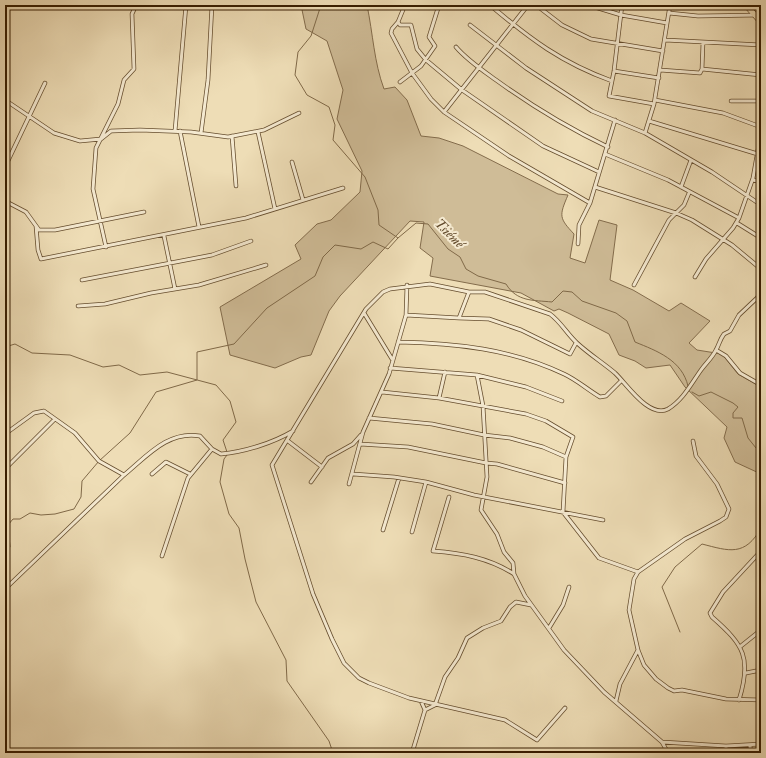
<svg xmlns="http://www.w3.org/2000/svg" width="766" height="758" font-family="'IM FELL Double Pica',serif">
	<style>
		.green { fill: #cfbc97; stroke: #836c4c }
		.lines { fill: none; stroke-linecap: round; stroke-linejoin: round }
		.stream { stroke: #806948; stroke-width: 1 }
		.minor-casing { stroke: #654d2e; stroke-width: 4.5 }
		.primary-casing { stroke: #371d00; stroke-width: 6 }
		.minor { stroke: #f4e9d0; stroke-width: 3 }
		.primary { stroke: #eeddb6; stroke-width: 5 }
		.labels { text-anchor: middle; stroke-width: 4; stroke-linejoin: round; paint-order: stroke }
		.water-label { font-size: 14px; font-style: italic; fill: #61492a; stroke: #f4e9d0 }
	</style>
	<rect width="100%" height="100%" fill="#eeddb6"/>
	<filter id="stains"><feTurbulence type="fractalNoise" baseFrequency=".005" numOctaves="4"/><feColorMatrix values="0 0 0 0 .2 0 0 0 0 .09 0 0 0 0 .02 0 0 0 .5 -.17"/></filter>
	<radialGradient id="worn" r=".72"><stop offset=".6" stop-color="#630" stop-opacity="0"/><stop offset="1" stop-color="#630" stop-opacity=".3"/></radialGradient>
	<path class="green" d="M301,5H367C373,34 374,62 384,89L395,87L407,100L421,136L439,138L463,146L558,194L568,195C559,216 559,218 574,234L570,258L585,263L599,220L617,225L610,280L633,290L669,311L681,303L710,321L689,343L697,350L722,354L738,374L761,387V474L735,462L724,438L727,427L685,387L670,365L646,368L635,361L619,355L609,334L568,313L559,309L554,311L521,293L430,276L433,258L420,248L424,222L410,221L340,296L329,311L311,355L301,357L275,368L230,355L220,307L301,259L295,245L317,224L331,220L360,192L362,171L337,119L343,90L327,41L306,29Z"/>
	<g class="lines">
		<path class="stream" d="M321,5L311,36L298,52L295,75L307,95L329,107L335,125L333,140L365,177L378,210L379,225L398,238L416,223L428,224L448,249L460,257L466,269L478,276L506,284C517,302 533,300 552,302L563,291L572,292L582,301L616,313L627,321L635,342C657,351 682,360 688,386
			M5,347L15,344L32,353L70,355L103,367L119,365L140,375L167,372L216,385L230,401L236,422L223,440L227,452
			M692,392L699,396L711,392L733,403L738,407L733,413V418H742L748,438L756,448H761
			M227,455L224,459L220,482L229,514L239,528L245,559L256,602L286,660L287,681L329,741L333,753
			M5,553L10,547L8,525L13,519H20L30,513L41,515L55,514L74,509L81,497L82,481L99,461L130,433L156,392L197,380V352L234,344L267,308L315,276L323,257L335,245L361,249L373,242L388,249L398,238
			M680,632L662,587L675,567L702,544C729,551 745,557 761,528"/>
		<g class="minor-casing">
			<path id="minor" d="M405,5L398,22L400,25H411L417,49L426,60L462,90L543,146L599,172
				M490,5C530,39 562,63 612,81
				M536,5L562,25L591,39L663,51
				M588,5L621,15L667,23
				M622,5L614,71L609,96L654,104
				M669,13L698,16L761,15
				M398,22L392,29L391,33L412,73L431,99L444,112L509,156L590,203
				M470,25L526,68L592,111L645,133L712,172L761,205
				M665,40L761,45
				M456,47C467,60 482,70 496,80C532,106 568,128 608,147
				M702,69L761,75
				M660,70L700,73L702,69L703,42
				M614,71L659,78
				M400,82L421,66L435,46L429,37L439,5
				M5,100L54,133L80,141L101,139L111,131L140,130L191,132L228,137L264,130L299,113
				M655,100L723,113L761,127
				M731,101H761
				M444,112L528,5
				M649,121L761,155
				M175,131L186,5
				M180,131L199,227
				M258,132L275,209
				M201,133L208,80L212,5
				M645,133L654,104L670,5
				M232,136L236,186
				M605,154L668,180L739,218
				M292,162L303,200
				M5,167L45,83
				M753,180L761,182
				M595,187L676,213L692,220L732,245L761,269
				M681,187L691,160
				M5,201L26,212L39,230H55L144,212
				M737,223L761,238
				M36,226L38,250L41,259L246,218L343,188
				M164,236L175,289
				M578,244L579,225L590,203L615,120
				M106,247L93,189L96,148L118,104L124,80L134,69L132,14L136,5
				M695,277L706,259L733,228L739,218L753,178L761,133
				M82,280L212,255L251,241
				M634,285L669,220L684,205L689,193
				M78,306L105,304L151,293L199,285L266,265
				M364,313L392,359
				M406,315L459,318L469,292
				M459,318L489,319L521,330L570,354L576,343
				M398,342C455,343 512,349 564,374C577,380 588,390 600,397L606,396L621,381
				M716,350L726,356L740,373L761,385
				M390,368L477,375L526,387L562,401
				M477,375L483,406L487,477L481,510L497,534L504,552L513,563L514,574L525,596L564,650L604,692L662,742L668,753
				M382,392L439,398L526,414L546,421L573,437L566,457L563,512L599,558L638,572
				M439,398L445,372
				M369,418L432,424L484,435L510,438L543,447L566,457
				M5,434L34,413L44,411L75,433L99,461L124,475C146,457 168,430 200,436L212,449L221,454C244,452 273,443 293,431
				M288,441L322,467
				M693,441L696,456L717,484L729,509L726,517L720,521L685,539L638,572L634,579L629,610L638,650L644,665L656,679L668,688L674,691L682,690L726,699L761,700
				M360,444L408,447L486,463L497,464L565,483
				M5,469L55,419
				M152,474L166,462L190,474
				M353,474L394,477L426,482L474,495L603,520
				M311,482L328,458L353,444L361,435
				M349,484L363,432L389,374L406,315L407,285
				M449,497L433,551C462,553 489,558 514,574
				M383,530L399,478
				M412,532L426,482
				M162,556L188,478L212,449
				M5,589L124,475
				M549,628L563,605L569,587
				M741,646L761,630
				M746,673L761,670
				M739,700C752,658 744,645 712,617L710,613L723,592L761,551
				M616,701L620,684L638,650
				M565,708L537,740L505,720L409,698L369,683L359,678L344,663L332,639L313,594L272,465L366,309L383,292L390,289L430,284L469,292H485L550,314C561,322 567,334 577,343C589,354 603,363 615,373C626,383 649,419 668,409C683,400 691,384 701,370C706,363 712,358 716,350C719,345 720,339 724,334L730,331L739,315L757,298L761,291
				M425,710L435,705L445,677L458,658L467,638L483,628L501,621L510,607L516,602L531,605
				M662,742L726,746L761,744
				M750,746L751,753
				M412,753L425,710L421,701
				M726,753V746"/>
		</g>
		<g class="primary-casing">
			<path id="primary" d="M746,5L761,22"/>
		</g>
		<use href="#minor" class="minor"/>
		<use href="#primary" class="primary"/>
	</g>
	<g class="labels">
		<g class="water-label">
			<text transform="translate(450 233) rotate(45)" y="5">Tsiémé</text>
		</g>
	</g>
	<rect width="766" height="758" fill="none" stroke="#eeddb6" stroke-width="20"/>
	<rect x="6" y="6" width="754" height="746" fill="none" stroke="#371d00" stroke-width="2"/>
	<rect x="10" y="10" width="746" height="738" fill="none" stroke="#371d00"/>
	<rect width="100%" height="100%" filter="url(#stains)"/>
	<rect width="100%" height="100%" fill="url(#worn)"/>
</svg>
